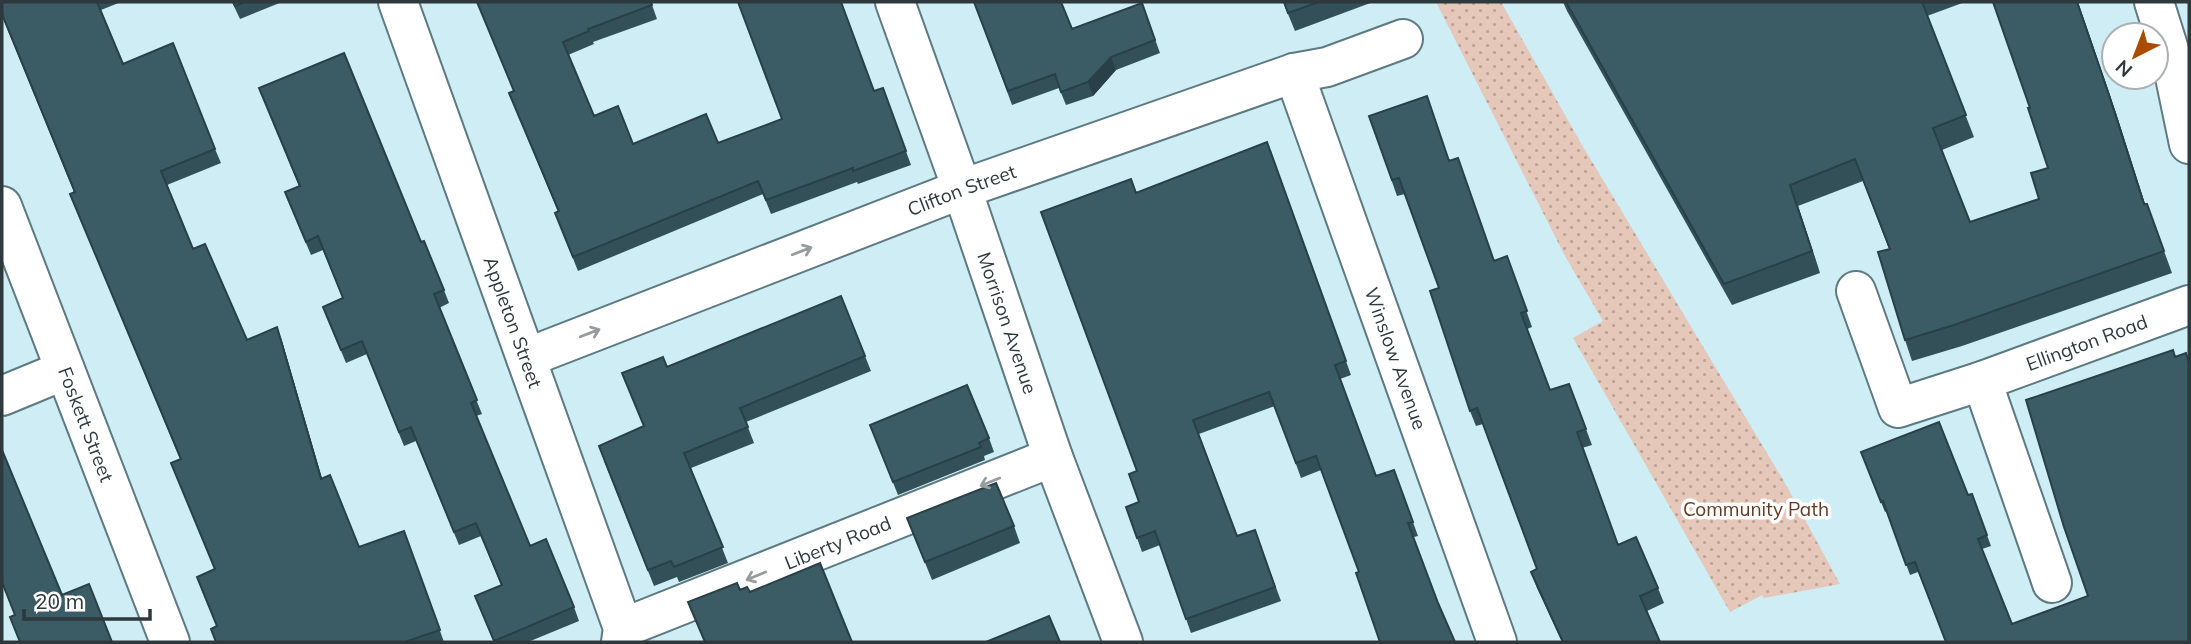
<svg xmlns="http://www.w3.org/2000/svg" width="2191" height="644" font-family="Mulish,sans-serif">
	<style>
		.green { fill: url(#green-dots) }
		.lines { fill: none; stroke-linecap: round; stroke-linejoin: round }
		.street-casing { stroke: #5d7981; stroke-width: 42 }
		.secondary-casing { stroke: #5d7981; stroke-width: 42 }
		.street { stroke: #fff; stroke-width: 38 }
		.secondary { stroke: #fff; stroke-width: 38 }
		.wall { fill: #334f57 }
		.shaded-wall { fill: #294047 }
		.building { fill: #3b5c65; stroke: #294047; stroke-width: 2 }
		.oneway { stroke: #969c9e }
		.labels { text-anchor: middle; stroke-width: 7; stroke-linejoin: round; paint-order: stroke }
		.street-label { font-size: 19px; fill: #2d393c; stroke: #fff }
		.park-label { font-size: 19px; fill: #653a23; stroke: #fff }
	</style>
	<defs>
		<pattern id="green-dots" width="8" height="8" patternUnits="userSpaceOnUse" patternTransform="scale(1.75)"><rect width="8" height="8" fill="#e5c8b9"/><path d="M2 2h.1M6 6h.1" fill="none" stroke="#baa398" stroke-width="1.8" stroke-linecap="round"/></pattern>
	</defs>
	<rect width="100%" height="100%" fill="#ceedf5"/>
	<path class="green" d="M1436,2H1501L1582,145L1785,483L1840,584L1764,598L1762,595L1730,612L1573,338L1603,321L1565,256Z"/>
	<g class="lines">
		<g class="street-casing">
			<g id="street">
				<path id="s1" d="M398,2L623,628L621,642"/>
				<path id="s2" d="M1294,73L1497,642"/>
				<path id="s3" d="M2,206L170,642"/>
				<path id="s4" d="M1856,291L1898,408L1982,381L2189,305"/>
				<path id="s5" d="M526,358L962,189L1294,73L1327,67L1403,39"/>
				<path d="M1982,381L2052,583"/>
				<path d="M2,396L65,370"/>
				<path id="s6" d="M623,628L1053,457"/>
			</g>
		</g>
		<g class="secondary-casing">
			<g id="secondary">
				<path id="s7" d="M895,2L962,189L1053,457L1123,642"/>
				<path d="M2154,2L2170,53L2189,144"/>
			</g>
		</g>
		<use href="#street" class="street"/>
		<use href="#secondary" class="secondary"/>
	</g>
	<path class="wall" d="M2,2H121L101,10L123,64L215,149L221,163L167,185L193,249L247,340L277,327L282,341L322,478L359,547L404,531L444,642H216L211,629L217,627L197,577L215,569L171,463L180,459L76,208L70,194L74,192L2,16Z
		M232,2H282L240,19Z
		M477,2H651L657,19L593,42L594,44L568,55L594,116L633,144L718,143L782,119L883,88L911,165L858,184L857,182L771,214L763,194L578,271L560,226L558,212L509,93L514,91Z
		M974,2L1072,29L1142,3L1160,53L1116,70L1093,96L1066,105L1059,88L1012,105Z
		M1283,2H1373L1295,31Z
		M1563,2H1965L1927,16L1974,137L1942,150L1970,222L2039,199L2048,168L2030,108L2078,2L2116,113L2145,204H2147L2172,273L1962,346L1912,361L1905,340L1889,249L1863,181L1798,206L1820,273L1732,305L1567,11Z
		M259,88L421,242L444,290L449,303L439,308L482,414L476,416L530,546L574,607L579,621L528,642H494L475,596L501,585L481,536L459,545L416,441L404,446L367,354L346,363L323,307L343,299L323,250L311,255L290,205L285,192L299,186Z
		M1369,116L1450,160L1494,261L1507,256L1532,327L1527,329L1550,390L1569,384L1592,445L1582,448L1618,545L1658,588L1664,603L1647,611L1660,642H1562L1537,588L1531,572L1537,569L1483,424L1476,426L1470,411L1439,288L1405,194L1397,196Z
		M1267,142L1351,375L1340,379L1376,476L1394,470L1418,536L1414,537L1359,572L1321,470L1301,478L1275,406L1199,434L1237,536L1255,530L1281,601L1191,633L1160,545L1142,552L1126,507L1139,502L1136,193Z
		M865,356L871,371L746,422L754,443L691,468L728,563L679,582L677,577L654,586L604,461L644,427L622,373L667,367Z
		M870,425L989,438L994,452L984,456L985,460L898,495Z
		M1861,452L1968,495L1972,494L1991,546L1982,549L2012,624L2189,642H1946L1918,572L1910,575L1887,511L1885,512Z
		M907,518L1014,526L1020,543L932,580Z"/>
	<path class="shaded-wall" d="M2078,2L2116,113L2152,226L2144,204Z
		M1111,57L1116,70L1093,96L1088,82Z
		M1790,185L1798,206L1820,273L1812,251Z
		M277,327L282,341L326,493L321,479Z"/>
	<path class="building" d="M2,2H97L123,64L173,43L215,149L161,171L193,249L205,244L247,340L277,327L321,479L330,475L359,547L404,531L440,630L405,642H216L211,629L217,626L197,577L215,569L171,463L181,459L70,194L75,192L2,14Z
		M233,2H245L235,6Z
		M477,2H651L652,5L588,29L589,31L563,42L594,116L618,106L633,144L706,114L718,143L782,119L738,2H841L874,91L883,88L906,151L853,171V168L766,200L758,181L573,257L555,213L559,211L509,93L514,91Z
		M974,2H1061L1072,29L1142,3L1155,40L1111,57L1088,82L1061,92L1055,74L1008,91Z
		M1284,2H1319L1288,13Z
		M1566,2H1922L1966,115L1933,128L1970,222L2039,199L2031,173L2048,168L2028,108H2030L1993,2H2077L2108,92L2144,204H2147L2164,251L1954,325L1905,340L1878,252L1890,249L1855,159L1790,185L1812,251L1724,284Z
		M344,53L421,242L424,241L444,290L434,294L477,400L471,403L530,546L546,539L574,607L494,641L475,596L502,585L476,523L454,532L411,427L399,432L362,341L341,350L323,307L343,298L318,236L306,242L285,192L300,186L259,88Z
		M1427,96L1449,161L1458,158L1494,261L1507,256L1527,311L1521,313L1550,390L1569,384L1586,429L1577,432L1618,545L1636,537L1658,588L1640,596L1660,642H1563L1531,572L1537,569L1477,408L1470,411L1430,291L1439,288L1399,178L1392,180L1369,116Z
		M1267,142L1346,361L1335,365L1376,476L1394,470L1413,522L1408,523L1438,603L1455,642H1380L1356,573L1359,572L1316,456L1296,463L1269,392L1193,420L1237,536L1255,530L1275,587L1186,619L1155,531L1137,538L1126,507L1139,502L1129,474L1137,471L1041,212L1131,179L1136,193Z
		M841,296L865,356L740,408L748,427L684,453L723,547L674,567L671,561L648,570L599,446L644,426L622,373L663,357L667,367Z
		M2173,350L2175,357L2186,353L2189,363V642H1946L1915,562L1906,565L1883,501L1881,502L1861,452L1939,422L1968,495L1972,494L1987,535L1978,539L2012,624L2088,596L2064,527L2026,400Z
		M967,385L989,438L979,443L981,447L893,482L870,425Z
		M2,450L62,595L89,584L112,642H20L10,617L15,615L2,582Z
		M996,483L1014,526L925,562L907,518Z
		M820,563L852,642H705L688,602L737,583L740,590L747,587L750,592Z
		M1049,616L1060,642H986Z"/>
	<defs><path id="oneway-shaft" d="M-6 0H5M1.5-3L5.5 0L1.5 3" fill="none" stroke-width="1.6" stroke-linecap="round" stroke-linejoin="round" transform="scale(1.75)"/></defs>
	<g class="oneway">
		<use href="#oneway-shaft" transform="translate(802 251) rotate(-21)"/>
		<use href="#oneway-shaft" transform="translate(590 333) rotate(-21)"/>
		<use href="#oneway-shaft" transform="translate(990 482) rotate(158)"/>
		<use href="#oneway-shaft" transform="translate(756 576) rotate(158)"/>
	</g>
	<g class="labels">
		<g class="street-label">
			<text dy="7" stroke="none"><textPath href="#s5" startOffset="467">Clifton Street</textPath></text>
			<text dy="7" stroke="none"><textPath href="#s1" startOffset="340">Appleton Street</textPath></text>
			<text dy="7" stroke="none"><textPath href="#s7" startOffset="340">Morrison Avenue</textPath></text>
			<text dy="7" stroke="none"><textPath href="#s4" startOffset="324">Ellington Road</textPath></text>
			<text dy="7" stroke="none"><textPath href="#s2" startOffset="303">Winslow Avenue</textPath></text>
			<text dy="7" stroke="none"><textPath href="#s3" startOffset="234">Foskett Street</textPath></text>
			<text dy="7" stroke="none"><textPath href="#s6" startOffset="231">Liberty Road</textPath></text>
		</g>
		<g class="park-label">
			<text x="1756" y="516">Community Path</text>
		</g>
	</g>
	<rect width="2191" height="644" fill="none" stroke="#2d393c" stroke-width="7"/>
	<g transform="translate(2135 56) rotate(222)"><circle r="33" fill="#ffffff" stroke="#abb0b1" stroke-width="2"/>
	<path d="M0-5L12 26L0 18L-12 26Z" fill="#aa4b00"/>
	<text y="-10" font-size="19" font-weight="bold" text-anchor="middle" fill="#2d393c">N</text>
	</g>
	<path d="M24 609v10h126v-10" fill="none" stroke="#2d393c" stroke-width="3.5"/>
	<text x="35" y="609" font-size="21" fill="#2d393c" stroke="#ffffff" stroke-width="5" paint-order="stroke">20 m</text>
</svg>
